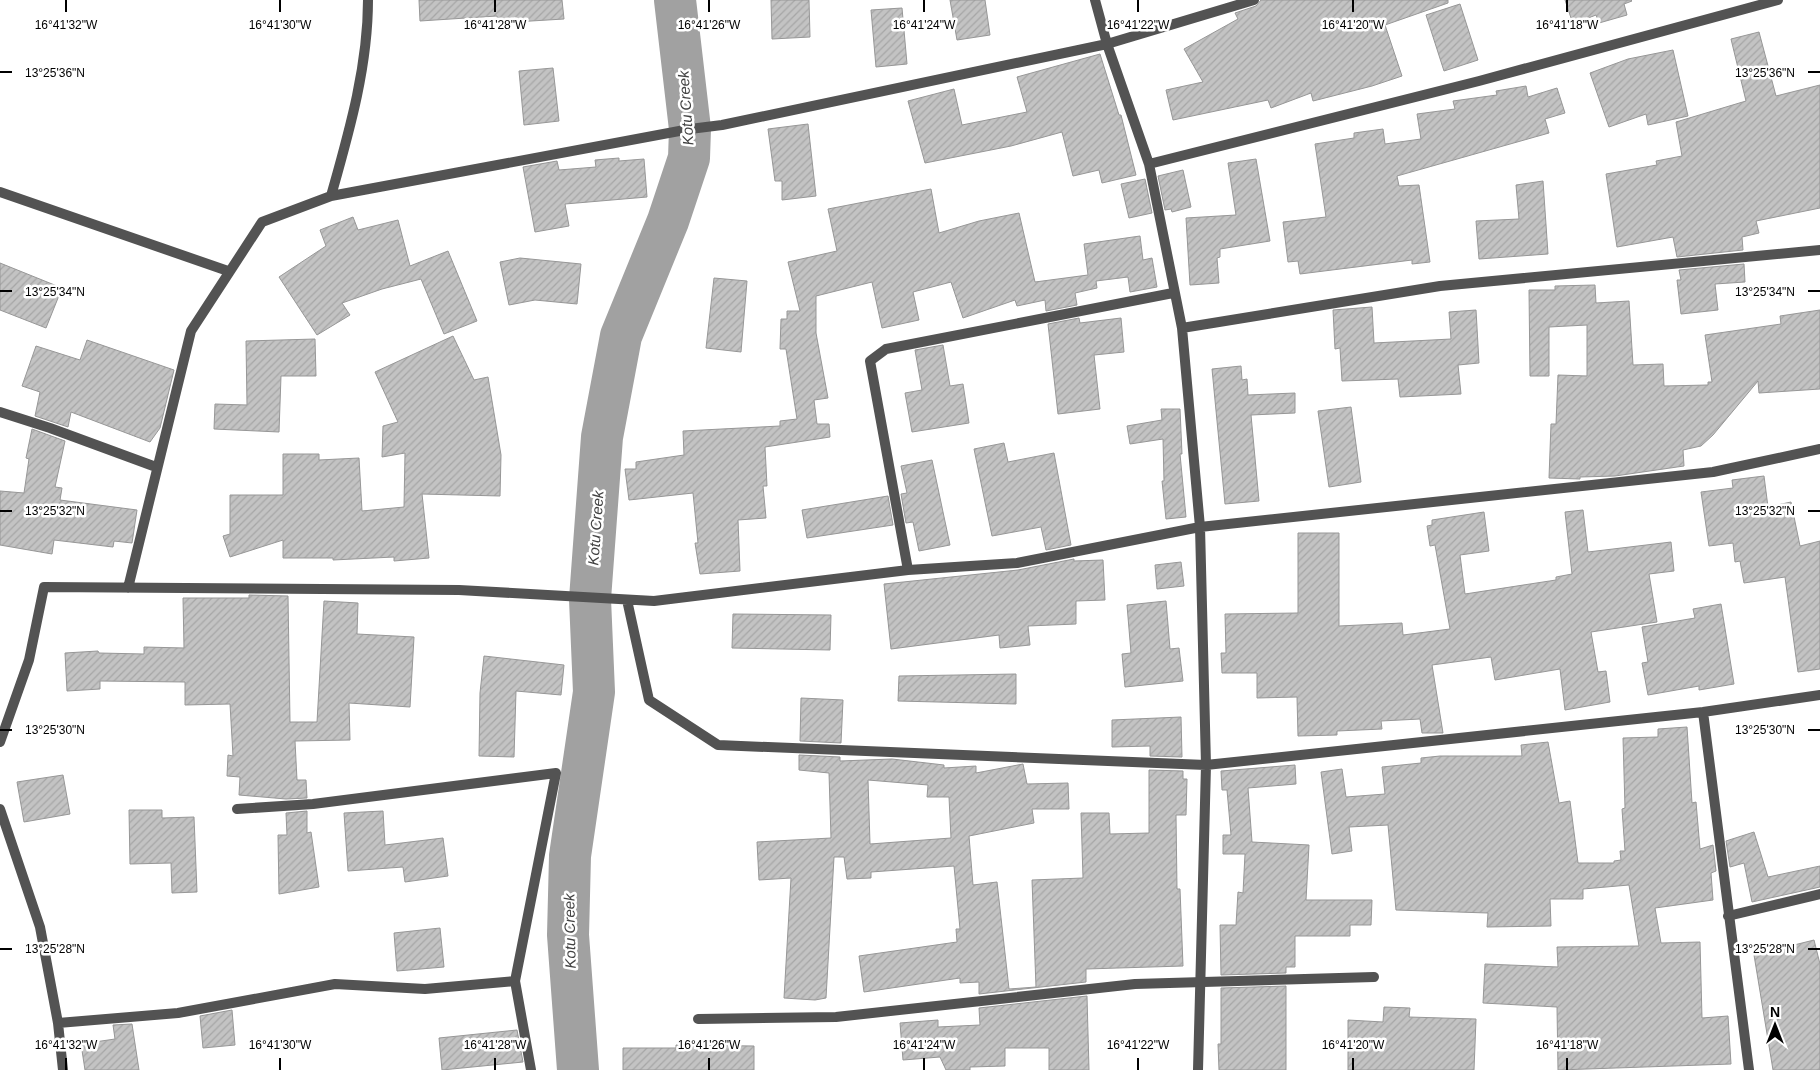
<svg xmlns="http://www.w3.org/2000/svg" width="1820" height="1070" font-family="Helvetica,sans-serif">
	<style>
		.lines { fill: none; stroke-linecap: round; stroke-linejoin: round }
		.river { stroke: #a1a1a1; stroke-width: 42 }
		.building { fill: url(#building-hatch); stroke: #979797; fill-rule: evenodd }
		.street { stroke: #535353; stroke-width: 10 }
		.ticks { fill: none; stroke: #000; stroke-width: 2 }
		.labels { text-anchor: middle; stroke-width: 5; stroke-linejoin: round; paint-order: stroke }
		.water-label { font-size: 15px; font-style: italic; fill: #424242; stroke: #fff }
		.ticks-label { font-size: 12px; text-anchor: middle; fill: #000; stroke: #fff; stroke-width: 5; stroke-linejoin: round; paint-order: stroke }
	</style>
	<defs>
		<pattern id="building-hatch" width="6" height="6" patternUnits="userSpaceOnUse" patternTransform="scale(1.25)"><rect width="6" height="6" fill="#c3c3c3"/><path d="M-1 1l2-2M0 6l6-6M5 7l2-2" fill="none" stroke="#a6a6a6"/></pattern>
	</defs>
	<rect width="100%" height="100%" fill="#fff"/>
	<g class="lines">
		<path class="river" d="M578,1070L568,935L570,856L594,692L590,599L602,437L621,336L668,221L689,158L690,129L675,0"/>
	</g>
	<path class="building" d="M419,0H562L564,19L498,23L497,16L420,21Z
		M771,0H809L810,37L772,39Z
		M950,0H985L990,35L957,40Z
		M1261,0H1448V3L1385,25L1402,76L1372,86L1313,101L1311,93L1271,108L1268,100L1173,120L1166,90L1203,82L1184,49L1238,19L1235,13L1256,6Z
		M1565,0H1631L1632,1L1624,4L1627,15L1599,23L1596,15L1573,24Z
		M1460,4L1478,60L1444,71L1426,15Z
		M902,8L907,64L876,67L871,10Z
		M1759,32L1776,96L1820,85V208L1756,221L1759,233L1742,237L1743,250L1677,257L1673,237L1617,247L1606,174L1657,165L1656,161L1682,156L1676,122L1746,101L1731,39Z
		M1673,50L1688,116L1648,125L1646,114L1609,127L1590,73L1628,59Z
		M1100,54L1119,115H1121L1136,175L1102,183L1099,170L1073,176L1062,132L1011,146L925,163L908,101L954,89L962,125L1027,112L1017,77Z
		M553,68L559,121L524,125L519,71Z
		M1526,86L1528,97L1557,88L1565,113L1545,119L1549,133L1397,176L1399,186L1419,185L1430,262L1412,264V260L1300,274L1298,261L1288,262L1283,222L1326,217L1315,144L1354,138V133L1383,129L1385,144L1421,139L1417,114L1455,109L1453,101L1497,95L1496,91Z
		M808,124L816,196L782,200V181H775L768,129Z
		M619,158V161L644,159L647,197L565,204L569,226L535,232L523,167L557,161L559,170L596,167L595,160Z
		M1256,159L1270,241L1220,249V257L1217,258L1219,283L1190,285L1186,218L1236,215L1228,163Z
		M1183,170L1191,207L1172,212L1171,209L1165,210L1158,176Z
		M1145,179L1152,213L1129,218L1121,184Z
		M1543,181L1548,254L1479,259L1476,221L1519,219L1516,185Z
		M931,189L939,233L979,221L1019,213L1035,282L1088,275L1084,244L1140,236L1143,260L1152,258L1157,287L1130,292L1128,277L1096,281L1097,288L1075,293L1077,305L1046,311L1045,300L1017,306L1015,300L963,318L951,282L913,292L919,320L882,328L872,282L816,296V333L828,398L814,400L817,424H829L830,437L765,447L767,486H763L766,518L738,520L740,571L700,574L695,543H698L693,493L629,500L625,469H636V462L684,455L683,431L780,426V421L797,419L786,349H780L781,319H787V311H800L788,262L837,251L828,209Z
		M353,217L358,230L398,220L410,266L448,251L477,321L444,334L421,279L382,289L342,303L350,315L317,335L279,277L326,246L320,230Z
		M520,258L581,264L577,304L535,300L509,305L500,262Z
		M0,263L62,288L46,328L0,310Z
		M1744,264L1745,282L1715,284L1718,310L1681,314L1677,280H1681L1679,270Z
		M714,278L747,281L741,352L706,348Z
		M1595,285L1596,303L1629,301L1633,365L1663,364L1664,386L1708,385V382H1712L1705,335L1781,324L1780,316L1820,310V389L1759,393L1758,381L1713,435L1701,446L1683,450L1684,466L1615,476L1580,477V479L1549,478L1551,424H1556L1558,375L1587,376V325L1549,327V376H1530L1529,290H1555V286Z
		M1372,307L1374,343L1451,339L1449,312L1476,310L1479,363L1458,365L1461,394L1400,397L1398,379L1342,381L1340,348L1335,349L1333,310Z
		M1079,318L1080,323L1121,318L1124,352L1094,355L1100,409L1058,414L1048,324Z
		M453,336L474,380L488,377L501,455L500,496L422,494L429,558L394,561V557L333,560V558H283V540L230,557L223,536L230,534V495H283V454H319V460L359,458L362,511L404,507L405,453L382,457L383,426L398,422L375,372Z
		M315,339L316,376H281L279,432L214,429L215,404L247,405L246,341Z
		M87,340L174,370L160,428L150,442L71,412L68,427L35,416L40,392L22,386L36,346L80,360Z
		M943,345L950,386L963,384L969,423L912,432L905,393L922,390L915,350Z
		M1241,366L1242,380L1247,379L1248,395L1295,393V413L1251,415L1259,501L1225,504L1212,369Z
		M1351,407L1361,482L1329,487L1318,411Z
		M1161,409H1180L1182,454H1180L1186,517L1166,519L1162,481H1164L1163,439L1130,444L1127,426L1162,420Z
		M32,429L65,441L55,487L62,488L60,500L137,510L132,543L114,541L113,547L54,540L52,554L0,545V491L24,493L29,459L26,458Z
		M1004,443L1008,462L1054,453L1071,545L1046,550L1041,527L992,536L974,449Z
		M932,460L950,545L919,551L913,522L906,523L901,494L907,493L901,466Z
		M1764,476L1768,507L1791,502L1800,546L1820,541V669L1798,672L1785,577L1744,583L1740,561L1735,562L1733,543L1709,546L1701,492L1733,488L1732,480Z
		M888,496L893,525L807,538L802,510Z
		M1583,510L1588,552L1671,542L1674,571L1649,574L1657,622L1591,632L1598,672L1606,671L1610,702L1565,710L1560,669L1495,680L1491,657L1432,665L1443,733H1422L1420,719L1381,721L1382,729L1337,731V735L1298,736L1297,697L1257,698V673H1222L1221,653H1226L1225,614L1298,613V533H1339V626L1402,623L1403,635L1450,629L1435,545L1430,546L1427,526L1432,525V520L1484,512L1489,551L1460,555L1465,594L1556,580V577L1572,574L1565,512Z
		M1074,559V561L1103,560L1105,600L1076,601V624L1028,626L1030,645L1000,648L999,635L891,649L884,584L1018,570Z
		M1181,562L1184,586L1157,589L1155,565Z
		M249,595L288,596L290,722H317L324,601L358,603L357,634L414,637L410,707L349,703L350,740L295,741L297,780H306L307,798L286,799L239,795L240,777L227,776L228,755L233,756L230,704L185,705V682L100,681V689L67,691L65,653L98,651L99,653L144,654V647L184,648L183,598H249Z
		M1166,601L1170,649L1179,648L1183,681L1125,687L1122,654L1131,653L1127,605Z
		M1721,604L1734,684L1699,690V686L1648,695L1642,663L1648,662L1642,627L1695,618L1693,609Z
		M733,614L831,615L830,650L732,648Z
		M484,656L564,665L561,695L516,691L514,757L479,756L480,693Z
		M1016,674V704L898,701L899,676Z
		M801,698L843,700L841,743L800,741Z
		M1181,717L1182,757L1150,756V746L1112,747V720Z
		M1687,727L1692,803L1696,802L1700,849L1713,845L1716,871L1711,873L1713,900L1655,908L1661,943L1700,942L1702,1018L1728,1016L1731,1064L1558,1070L1557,1007L1483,1003L1485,964L1558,967L1557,947L1639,946L1629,885L1583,889V899H1550L1551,926L1487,927L1488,913L1396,910L1388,825L1349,827L1352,851L1332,854L1321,772L1342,769L1346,797L1385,794L1382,767L1421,763V758L1440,756H1522L1521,745L1548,742L1559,803L1570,801L1578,863H1614V861L1621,860L1620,851H1625L1622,809L1625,808L1623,738L1658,737V729Z
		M799,755L840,757V761L892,759L944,765V768L976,766V773L1023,764L1027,784L1068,783L1069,809H1032L1034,823L969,836L973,885L997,882L1009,989L1036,987L1032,880L1083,878L1081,813H1109L1110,834L1149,833V770L1183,771V779H1187L1186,815H1176L1177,889H1180L1183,966L1086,969V982L979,994V982L960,983V978L864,992L859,956L957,942L956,929H960L954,866L871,872V878L847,879L844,857H834L826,998L815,1000L784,998L791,878L759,880L757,842L831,838L829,773L799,770ZM868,780L928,785L927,797H949L951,838L870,844Z
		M1295,765L1296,784L1248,788L1252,842L1309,845L1306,900H1372L1371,925H1350V936H1295V967H1286V973L1221,975L1220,925H1236L1238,892L1243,893L1245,854H1223V835H1231L1227,790H1222L1221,771Z
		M63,775L70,814L24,822L17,782Z
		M129,810H162V818L194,817L197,892L172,893L171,863L130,864Z
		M307,811V833L311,832L319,887L279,894L278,835H287L286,813Z
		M383,811L385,845L443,838L448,876L405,882L403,867L348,871L344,813Z
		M1754,832L1768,877L1820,866V887L1752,902L1744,863L1730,867L1726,841Z
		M440,928L444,967L397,971L394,933Z
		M1814,940L1820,964V1070H1773L1754,955Z
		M1286,986V1070H1219L1218,1044H1221V988Z
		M1087,996L1089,1070H1049V1048H1005V1066L970,1067V1070H946L940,1057L903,1060L900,1023L938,1020V1027L980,1025L979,1008Z
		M1384,1007L1410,1008L1409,1017L1476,1019L1474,1070H1348V1020L1383,1022Z
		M232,1010L235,1045L203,1048L200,1016Z
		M132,1024L139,1070H85L81,1044L115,1039L113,1025Z
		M517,1030L523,1062L442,1070L439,1038Z
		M676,1045L754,1046V1070H623V1048H676Z"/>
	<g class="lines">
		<path class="street" d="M1095,0L1107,44L1149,164L1182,328L1200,527L1206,765L1198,1070
			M1149,164L1479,81L1778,0
			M0,192L228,271
			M331,196C349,132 368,67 368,0
			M1182,328L1440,286L1820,250
			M0,412L50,428L156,467
			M908,570L870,361L886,349L1173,293
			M128,588L191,331L262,222L331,196L690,129L722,125L1107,44L1254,0
			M627,600L649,700L718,745L1206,765L1703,712L1820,695
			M1703,712L1749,1070
			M0,742L29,660L44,587L459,590L654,601L908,570L1017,563L1200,527L1713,472L1820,449
			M0,809L40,927L58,1023L63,1070
			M237,809L313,804L556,773L515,981L531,1070
			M1728,916L1820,894
			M698,1019L836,1017L1135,984L1374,977
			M58,1023L178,1013L335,984L425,989L515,981"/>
	</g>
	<path class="ticks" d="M66,0V12M280,0V12M495,0V12M709,0V12M924,0V12M1138,0V12M1353,0V12M1567,0V12M0,72H12M1808,72H1820M0,291H12M1808,291H1820M0,511H12M1808,511H1820M0,730H12M1808,730H1820M0,949H12M1808,949H1820M66,1058V1070M280,1058V1070M495,1058V1070M709,1058V1070M924,1058V1070M1138,1058V1070M1353,1058V1070M1567,1058V1070"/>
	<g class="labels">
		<g class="water-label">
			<text transform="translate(686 108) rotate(-94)" y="5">Kotu Creek</text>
			<text transform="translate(596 528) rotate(-86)" y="5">Kotu Creek</text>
			<text transform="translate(570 931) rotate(-91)" y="5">Kotu Creek</text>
		</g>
	</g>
	<g class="ticks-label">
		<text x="66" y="29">16°41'32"W</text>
		<text x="280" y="29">16°41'30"W</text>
		<text x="495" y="29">16°41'28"W</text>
		<text x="709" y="29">16°41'26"W</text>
		<text x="924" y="29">16°41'24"W</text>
		<text x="1138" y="29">16°41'22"W</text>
		<text x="1353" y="29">16°41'20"W</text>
		<text x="1567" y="29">16°41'18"W</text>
		<text x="55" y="77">13°25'36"N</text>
		<text x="1765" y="77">13°25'36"N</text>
		<text x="55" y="296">13°25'34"N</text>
		<text x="1765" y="296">13°25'34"N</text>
		<text x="55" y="515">13°25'32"N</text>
		<text x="1765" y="515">13°25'32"N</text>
		<text x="55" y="734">13°25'30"N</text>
		<text x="1765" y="734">13°25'30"N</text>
		<text x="55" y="953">13°25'28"N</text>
		<text x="1765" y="953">13°25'28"N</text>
		<text x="66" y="1049">16°41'32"W</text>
		<text x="280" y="1049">16°41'30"W</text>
		<text x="495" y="1049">16°41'28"W</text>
		<text x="709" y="1049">16°41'26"W</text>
		<text x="924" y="1049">16°41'24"W</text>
		<text x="1138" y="1049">16°41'22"W</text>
		<text x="1353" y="1049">16°41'20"W</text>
		<text x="1567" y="1049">16°41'18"W</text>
	</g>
	<g transform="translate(1775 1025)" stroke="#ffffff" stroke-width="4" paint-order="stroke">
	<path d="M0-4L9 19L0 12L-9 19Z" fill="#000000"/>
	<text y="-8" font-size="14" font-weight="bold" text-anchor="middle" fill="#000000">N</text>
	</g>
</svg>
